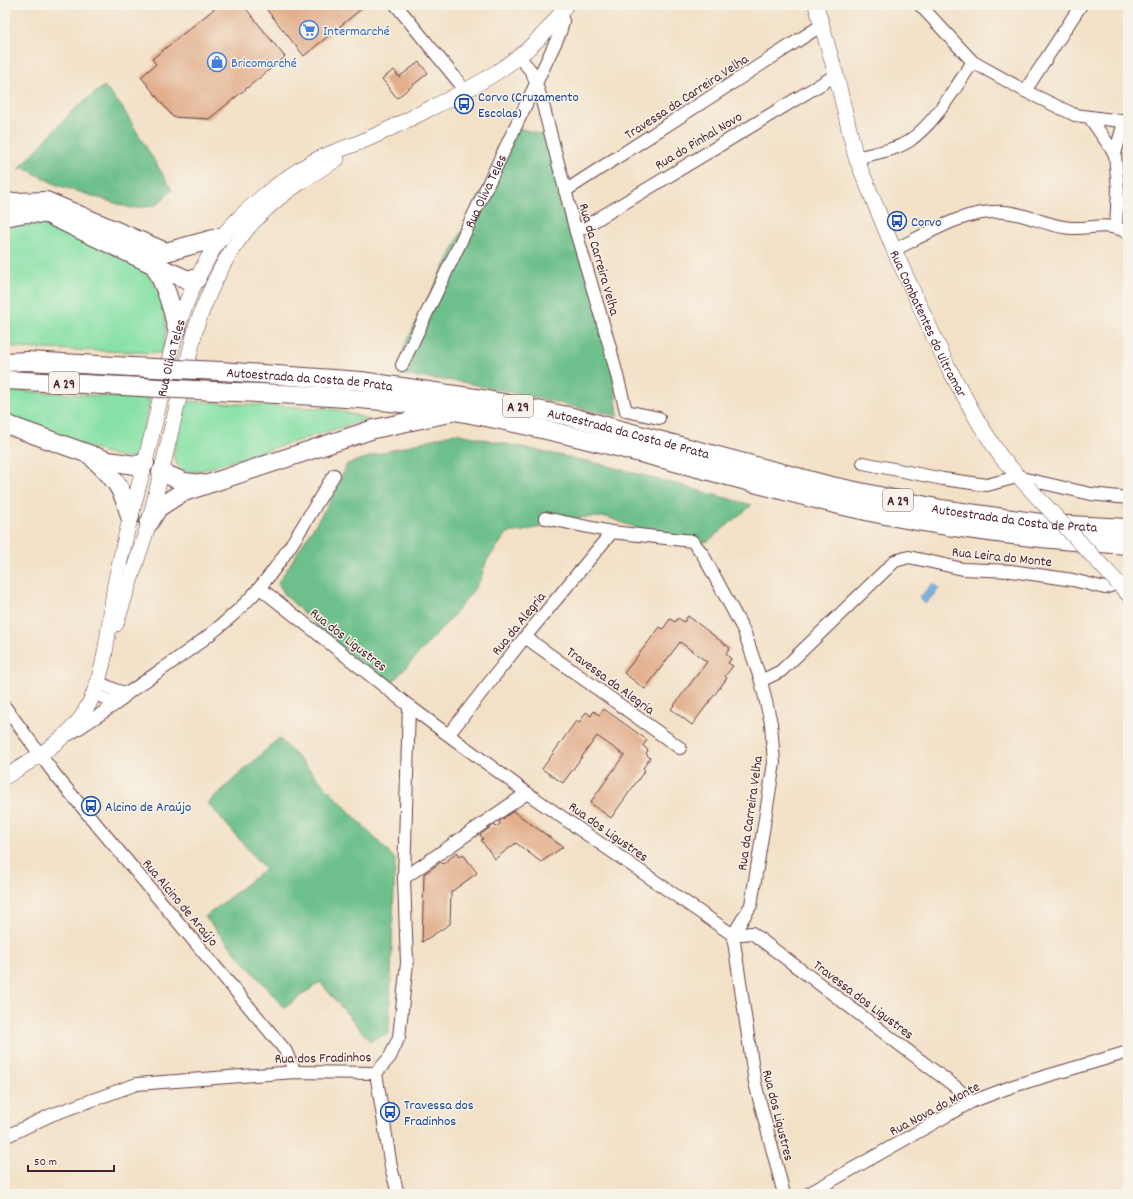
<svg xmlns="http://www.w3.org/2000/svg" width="1133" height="1199" font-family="Dekko,sans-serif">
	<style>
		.green { fill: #87e1a6; stroke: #688068 }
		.forest { fill: #6dbf8b; stroke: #5c6f5b }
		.water { fill: #69acde; stroke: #5a6684 }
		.building { fill: #e2ae8b }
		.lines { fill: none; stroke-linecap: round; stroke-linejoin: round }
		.minor-casing { stroke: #633c42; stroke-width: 14 }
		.major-casing { stroke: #633c42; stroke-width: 16 }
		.highway-casing { stroke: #633c42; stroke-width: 20 }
		.minor { stroke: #fff; stroke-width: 12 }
		.major { stroke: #fff; stroke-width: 15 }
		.highway { stroke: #fff; stroke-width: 18 }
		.major-bridge-casing { stroke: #633c42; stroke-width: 16; stroke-linecap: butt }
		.highway-bridge-casing { stroke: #633c42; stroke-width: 20; stroke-linecap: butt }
		.major-bridge { stroke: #fff; stroke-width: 15 }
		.highway-bridge { stroke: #fff; stroke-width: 18 }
		.labels { text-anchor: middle; stroke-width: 3; stroke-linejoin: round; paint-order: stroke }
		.shield { fill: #f7f3e8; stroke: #7e5f64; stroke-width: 1 }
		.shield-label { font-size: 13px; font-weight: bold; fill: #4a1f2b }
		.shop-label { font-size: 14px; fill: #366cbe; stroke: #f7f3e8; text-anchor: start }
		.transit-label { font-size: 14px; fill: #164399; stroke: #f7f3e8; text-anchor: start }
		.street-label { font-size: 14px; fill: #4a1f2b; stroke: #f7f3e8 }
	</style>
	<rect width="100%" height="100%" fill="#f7f3e8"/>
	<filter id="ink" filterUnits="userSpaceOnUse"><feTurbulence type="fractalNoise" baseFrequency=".025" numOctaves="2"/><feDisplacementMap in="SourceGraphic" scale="8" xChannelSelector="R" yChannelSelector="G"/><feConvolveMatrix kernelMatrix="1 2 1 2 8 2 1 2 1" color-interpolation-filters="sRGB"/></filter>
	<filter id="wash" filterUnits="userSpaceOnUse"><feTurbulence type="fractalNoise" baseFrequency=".012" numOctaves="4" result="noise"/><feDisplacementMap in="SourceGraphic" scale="16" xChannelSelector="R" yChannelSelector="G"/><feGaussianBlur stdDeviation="0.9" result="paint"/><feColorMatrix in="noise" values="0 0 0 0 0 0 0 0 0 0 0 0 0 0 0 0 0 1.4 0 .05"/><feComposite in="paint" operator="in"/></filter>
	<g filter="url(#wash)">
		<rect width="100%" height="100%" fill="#f3e1c7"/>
		<path class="green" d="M50,221L141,268C167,293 169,319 163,353L22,348L5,345V224L10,222Z
			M5,390L150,399L137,457L122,458L5,419Z
			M185,401L333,409L368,419L196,472L184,471L177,465L173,455Z"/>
		<path class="forest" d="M104,86L122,107L172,190L155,206L131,208L57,185L24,168L19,169L72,111Z
			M514,127L550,137L610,338L618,416L462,382L399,375L404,347Z
			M455,433L605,465L752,505L708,541L694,543L644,531L607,517H584L523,531L507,533L486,562L481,578L476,587L452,617L389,686L327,636L285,595L278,583L329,503L347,464L385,452Z
			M279,738L395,859L389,1033L370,1041L320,982L284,1008L205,917L265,869L208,803Z"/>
		<path class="water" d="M933,583L939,589L925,604L919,598Z"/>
		<g id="blocks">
			<path class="building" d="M219,5H243L285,57L209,119L173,117L141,77L156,64L152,59Z
				M263,5H366L304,56Z
				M419,62L428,73L397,98L382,79L394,70L399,77Z
				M688,616L730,648L726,654L731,659L728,663L733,666L725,676L727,678L692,725L671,709L707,662L680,642L645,689L624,673L660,627L663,629L670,619L675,622L678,618L684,622Z
				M604,709L647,740L643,746L648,750L646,754L650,758L643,768L645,770L611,818L590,803L624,755L597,736L563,783L542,769L576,721L579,723L586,712L591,716L594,711L599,715Z
				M513,811L563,847L541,862L516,843L495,859L481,840L483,839L480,835L494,825L496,827L500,824L499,822Z
				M457,852L460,856L463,854L477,873L451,892L450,924L422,942L424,874L441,862L443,864Z"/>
		</g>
	</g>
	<g filter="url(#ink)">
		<use href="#blocks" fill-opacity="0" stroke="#633c42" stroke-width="1"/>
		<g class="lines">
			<g class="minor-casing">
				<g id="minor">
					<path d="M396,5L457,80L464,92"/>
					<path d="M920,5L973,62L1025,91L1075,115L1128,122"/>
					<path d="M520,58L532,72L542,101L576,232L609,344L626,411L659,418"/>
					<path d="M1025,91L1081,5"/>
					<path d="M1090,118L1115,154"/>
					<path d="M856,158C873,153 894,151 909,141C936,122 954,89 973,62"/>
					<path d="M565,191L822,25"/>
					<path d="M1116,226L1118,190L1115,154L1124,122"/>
					<path d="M576,232L836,75"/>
					<path d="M894,250C931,232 969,206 1012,213C1031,216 1051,227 1071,228C1094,229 1107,221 1128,233"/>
					<path id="s1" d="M402,365L560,33L563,21L560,15"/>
					<path d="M863,463L943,479L987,485L1017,477L1091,494L1128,498"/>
					<path d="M545,518L612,532L692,541L702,553L744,631L761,681L771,723L774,763L751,905L733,935"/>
					<path d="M260,588L409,706L527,793L733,935L755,1083L784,1194"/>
					<path d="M525,637L680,748"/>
					<path d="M761,681L781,671L895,561L909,557L963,569L1011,571L1073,580L1105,588L1118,583"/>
					<path d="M97,683C109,685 116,693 128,693"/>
					<path d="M94,693L108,700L120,701"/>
					<path d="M5,707L56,776L285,1050L295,1072"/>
					<path d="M70,734L116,704L128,693C173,661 224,630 260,587C289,553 310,513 334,475"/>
					<path d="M449,734L525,637L612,532"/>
					<path d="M404,878L527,793"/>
					<path d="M733,935L752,933L957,1088L971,1102"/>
					<path d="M376,1073L390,1057L399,1037L407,963L404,878L409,706"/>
					<path d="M376,1073L391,1167L398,1194"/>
					<path d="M5,1137L51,1115L137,1084L295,1072L376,1073"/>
					<path d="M808,1194L971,1102L1013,1086L1128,1052"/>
				</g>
			</g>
			<g class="major-casing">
				<g id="major">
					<path id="s2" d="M816,5L836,75L856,158L894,250L947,365L979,423L1001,457L1029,488"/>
					<path d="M1118,583L1128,594"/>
					<path d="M116,624L149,523L196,327C211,285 230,243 263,212C285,191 311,175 337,159"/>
					<path id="s3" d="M5,777C30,762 69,738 84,713C107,675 108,626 115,584C125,533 140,484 152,434C165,382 173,325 198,277C205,264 212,248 222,237C244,209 282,179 312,162C328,153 347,148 365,140C385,132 405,121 425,111C479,85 533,57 566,5"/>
				</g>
			</g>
			<g class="highway-casing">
				<g id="highway">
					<path d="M5,204L15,202L46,201L166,252L221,237"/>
					<path d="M5,217L26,213L47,214L154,265L186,279H197"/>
					<path d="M154,265C166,286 172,306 177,330"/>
					<path d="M5,362L28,361L132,367"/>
					<path id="s4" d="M220,371L361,381L482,399L568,416L827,485L941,509L1048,524L1128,528"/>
					<path d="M5,380L123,386"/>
					<path d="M214,391C296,395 379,397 460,412C583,435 702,470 823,501C923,526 1026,539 1128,545"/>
					<path d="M5,424L108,461L135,465L145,463"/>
					<path d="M93,458C114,478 123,488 130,517"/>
					<path d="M161,472L184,482L202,484"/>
					<path d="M149,523L158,508L181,493L374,429L445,414"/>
				</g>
			</g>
			<use href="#minor" class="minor"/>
			<use href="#major" class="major"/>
			<use href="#highway" class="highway"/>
			<g class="major-bridge-casing">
				<path id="major-bridge" d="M1029,488L1118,583"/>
			</g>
			<g class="highway-bridge-casing">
				<path id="highway-bridge" d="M132,367L220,371
					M123,386L214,391"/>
			</g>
			<use href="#major-bridge" class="major-bridge"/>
			<use href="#highway-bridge" class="highway-bridge"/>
		</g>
	</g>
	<defs>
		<g id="supermarket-ring" transform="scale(1)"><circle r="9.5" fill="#f7f3e8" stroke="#3f7fe0" stroke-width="1.5"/><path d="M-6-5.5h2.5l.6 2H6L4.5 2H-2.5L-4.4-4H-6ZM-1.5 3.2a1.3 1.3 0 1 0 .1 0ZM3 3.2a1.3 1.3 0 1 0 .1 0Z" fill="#3f7fe0"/></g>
		<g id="shop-ring" transform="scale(1)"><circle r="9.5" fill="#f7f3e8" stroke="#3f7fe0" stroke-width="1.5"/><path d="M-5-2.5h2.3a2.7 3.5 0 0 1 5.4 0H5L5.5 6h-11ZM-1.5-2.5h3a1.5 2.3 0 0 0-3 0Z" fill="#3f7fe0"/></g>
		<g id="bus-ring" transform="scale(1)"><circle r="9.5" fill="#f7f3e8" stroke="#1a4fb4" stroke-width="1.5"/><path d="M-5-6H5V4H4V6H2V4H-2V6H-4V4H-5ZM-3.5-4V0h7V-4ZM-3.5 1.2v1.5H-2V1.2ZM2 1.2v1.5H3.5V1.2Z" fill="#1a4fb4"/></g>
	</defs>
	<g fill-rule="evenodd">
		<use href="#supermarket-ring" x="309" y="30"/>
		<use href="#shop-ring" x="217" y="62"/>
		<use href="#bus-ring" x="464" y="104"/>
		<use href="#bus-ring" x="897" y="221"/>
		<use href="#bus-ring" x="91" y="806"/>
		<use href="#bus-ring" x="390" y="1112"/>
	</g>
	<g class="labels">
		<g class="shield">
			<rect x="49" y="372" width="30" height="22" rx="3"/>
			<rect x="503" y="395" width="30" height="22" rx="3"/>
			<rect x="883" y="489" width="30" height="22" rx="3"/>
		</g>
		<g class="shield-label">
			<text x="64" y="388">A 29</text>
			<text x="518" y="411">A 29</text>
			<text x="898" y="505">A 29</text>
		</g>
		<g class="shop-label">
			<text x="323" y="35">Intermarché</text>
			<text x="231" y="67">Bricomarché</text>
		</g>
		<g class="transit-label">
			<text x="478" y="101">Corvo (Cruzamento<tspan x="478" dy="16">Escolas)</tspan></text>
			<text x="911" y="226">Corvo</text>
			<text x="105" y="811">Alcino de Araújo</text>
			<text x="404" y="1109">Travessa dos<tspan x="404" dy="16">Fradinhos</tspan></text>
		</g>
		<g class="street-label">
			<text transform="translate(686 96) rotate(-33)" y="5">Travessa da Carreira Velha</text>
			<text transform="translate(698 140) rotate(-31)" y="5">Rua do Pinhal Novo</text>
			<text dy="5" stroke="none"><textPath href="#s1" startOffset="193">Rua Oliva Teles</textPath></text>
			<text transform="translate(600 259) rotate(74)" y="5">Rua da Carreira Velha</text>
			<text dy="5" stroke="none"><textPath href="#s2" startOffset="339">Rua Combatentes do Ultramar</textPath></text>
			<text dy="5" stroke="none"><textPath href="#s3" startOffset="469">Rua Oliva Teles</textPath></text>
			<text dy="5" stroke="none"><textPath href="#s4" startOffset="90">Autoestrada da Costa de Prata</textPath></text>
			<text dy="5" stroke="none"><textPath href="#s4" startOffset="414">Autoestrada da Costa de Prata</textPath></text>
			<text dy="5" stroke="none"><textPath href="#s4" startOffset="810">Autoestrada da Costa de Prata</textPath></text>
			<text transform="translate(1002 556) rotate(6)" y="5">Rua Leira do Monte</text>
			<text transform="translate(518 623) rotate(-51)" y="5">Rua da Alegria</text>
			<text transform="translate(349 639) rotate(38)" y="5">Rua dos Ligustres</text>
			<text transform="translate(611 680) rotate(36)" y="5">Travessa da Alegria</text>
			<text transform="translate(749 813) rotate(-82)" y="5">Rua da Carreira Velha</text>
			<text transform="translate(609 831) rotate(35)" y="5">Rua dos Ligustres</text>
			<text transform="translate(181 902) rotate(50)" y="5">Rua Alcino de Araújo</text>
			<text transform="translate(864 999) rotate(37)" y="5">Travessa dos Ligustres</text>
			<text transform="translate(323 1057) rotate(-1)" y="5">Rua dos Fradinhos</text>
			<text transform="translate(934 1108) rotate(-28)" y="5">Rua Nova do Monte</text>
			<text transform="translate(779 1115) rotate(76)" y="5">Rua dos Ligustres</text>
		</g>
	</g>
	<rect width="1133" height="1199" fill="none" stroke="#f7f3e8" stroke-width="20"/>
	<path d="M28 1165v6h86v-6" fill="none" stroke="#4a1f2b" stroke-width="2"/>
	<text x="34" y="1165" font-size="12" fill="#4a1f2b" stroke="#f7f3e8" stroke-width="3" paint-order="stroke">50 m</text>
</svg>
